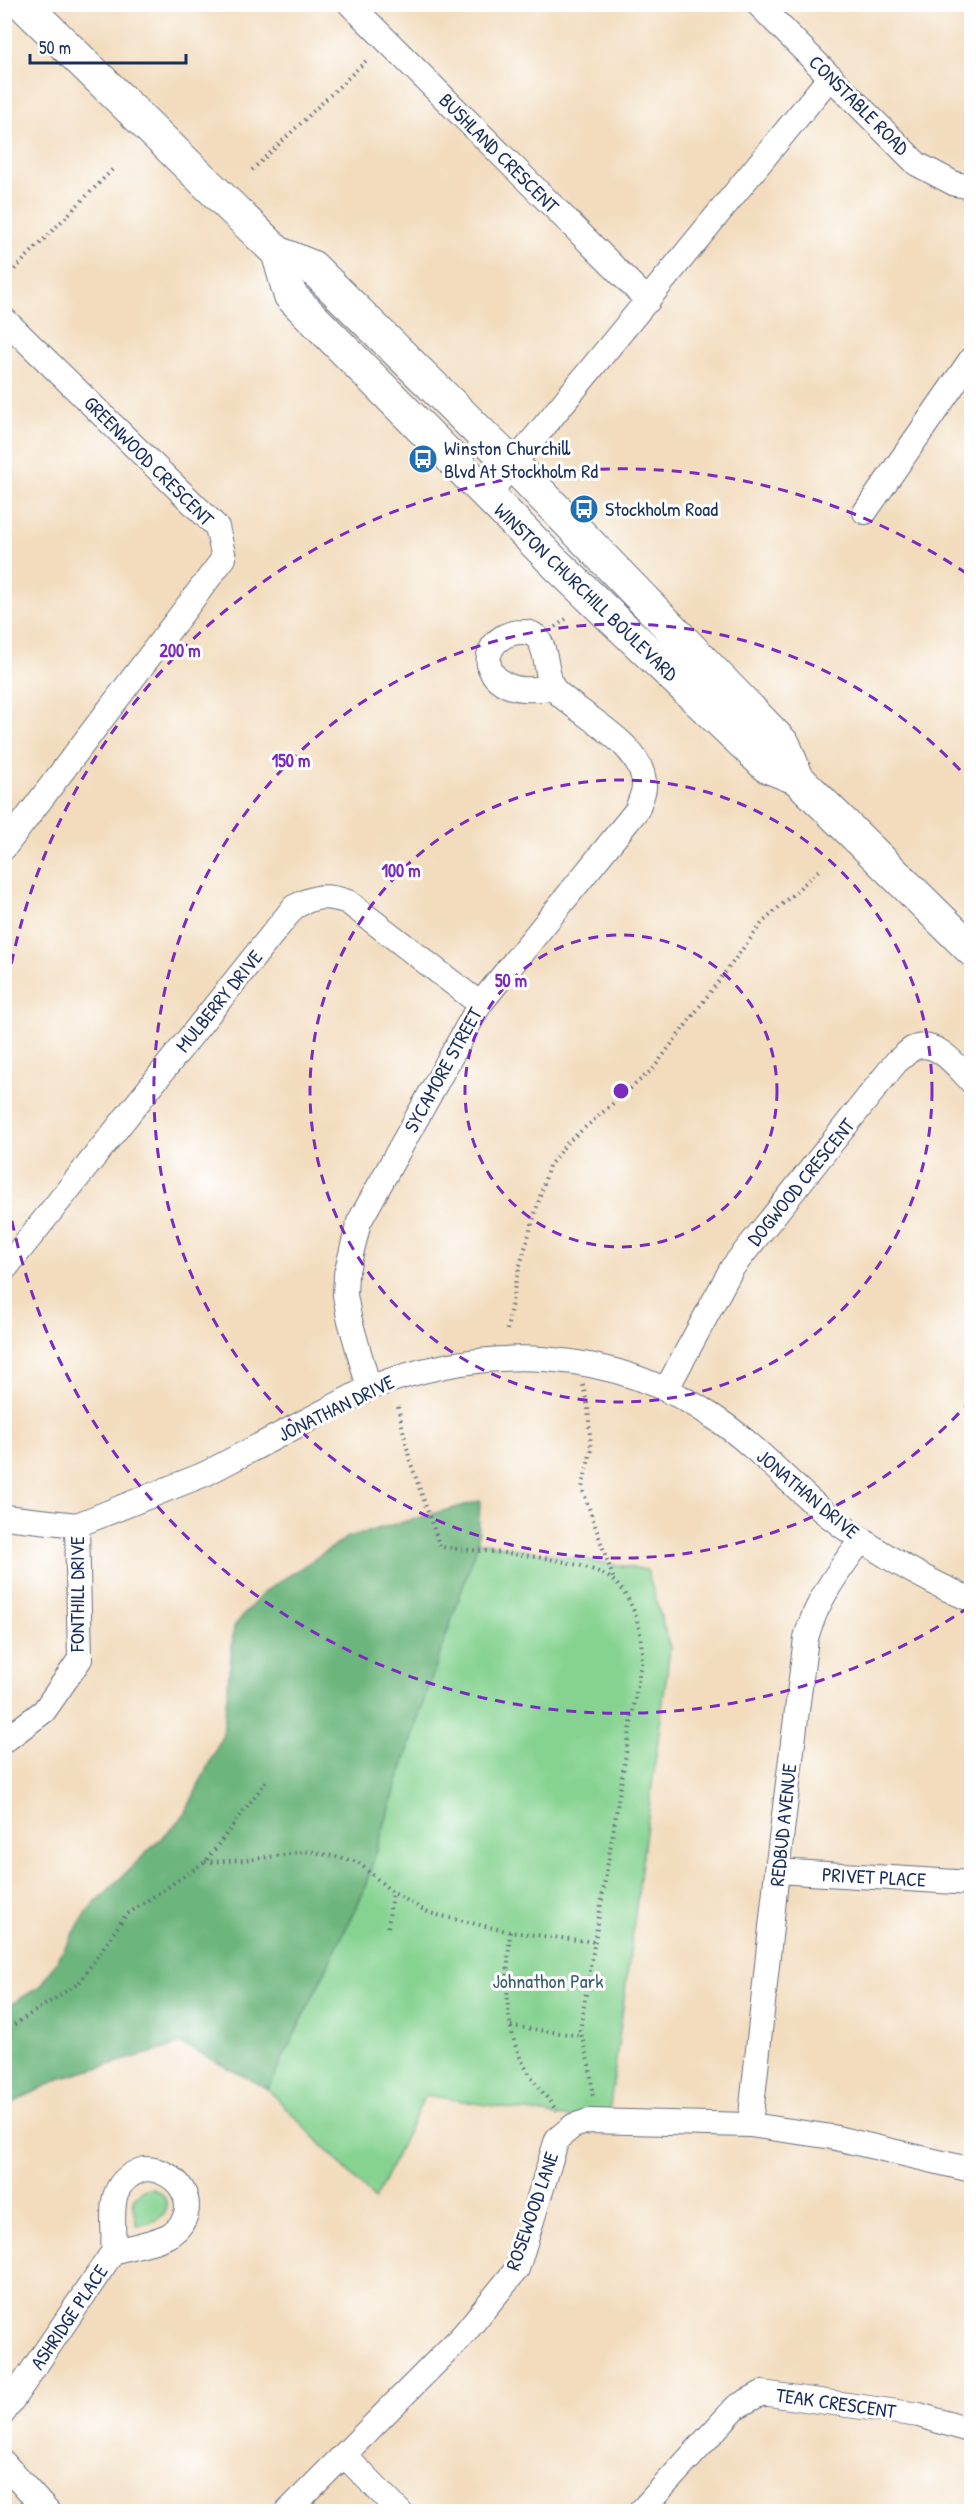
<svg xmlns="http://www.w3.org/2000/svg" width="976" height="2516" font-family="'Patrick Hand',sans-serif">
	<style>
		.green { fill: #86d391; stroke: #508178; stroke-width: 1.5 }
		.forest { fill: #6cb57b; stroke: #44726c; stroke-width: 1.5 }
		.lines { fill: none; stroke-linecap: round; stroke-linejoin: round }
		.street-casing { stroke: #666c7f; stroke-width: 26 }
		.secondary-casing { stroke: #666c7f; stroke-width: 35 }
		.path { stroke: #666c7f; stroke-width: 4; stroke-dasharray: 1.5 4.5; stroke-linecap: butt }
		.street { stroke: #fff; stroke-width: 24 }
		.secondary { stroke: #fff; stroke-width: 33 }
		.ring { fill: none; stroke: #7b2cbf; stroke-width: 3; stroke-dasharray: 10 8 }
		.labels { text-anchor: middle; stroke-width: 6; stroke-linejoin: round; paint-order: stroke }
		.street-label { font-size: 20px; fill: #1b2f5e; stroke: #fff }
		.poi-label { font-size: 20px; fill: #1b2f5e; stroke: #fff; text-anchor: start }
		.park-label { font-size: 20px; fill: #3b606d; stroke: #fff }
		.centre { fill: #7b2cbf; stroke: #fff; stroke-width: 3 }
		.ring-label { font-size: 18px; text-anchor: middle; font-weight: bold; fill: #7b2cbf; stroke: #fff; stroke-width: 6; stroke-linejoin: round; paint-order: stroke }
	</style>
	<rect width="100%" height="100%" fill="#fff"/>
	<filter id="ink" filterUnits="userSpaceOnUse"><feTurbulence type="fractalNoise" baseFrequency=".0167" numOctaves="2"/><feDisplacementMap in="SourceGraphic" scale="12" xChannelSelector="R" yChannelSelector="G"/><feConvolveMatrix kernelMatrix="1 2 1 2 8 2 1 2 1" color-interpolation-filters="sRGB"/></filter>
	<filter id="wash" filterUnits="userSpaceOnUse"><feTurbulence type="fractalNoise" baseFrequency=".008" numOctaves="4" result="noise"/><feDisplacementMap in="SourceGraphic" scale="24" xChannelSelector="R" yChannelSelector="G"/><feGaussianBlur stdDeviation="1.35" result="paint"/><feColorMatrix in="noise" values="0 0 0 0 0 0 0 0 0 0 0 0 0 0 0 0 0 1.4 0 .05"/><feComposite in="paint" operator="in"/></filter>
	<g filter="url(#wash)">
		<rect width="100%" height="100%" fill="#f2dcbd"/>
		<path class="green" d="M478,1542L647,1570L670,1648L608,2121H589L425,2095L375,2200L268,2089L363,1893L417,1721Z
			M153,2188L164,2196C173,2216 154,2223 137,2225L133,2208L134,2198L144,2189Z"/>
		<path class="forest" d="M480,1501L478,1542L417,1721L363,1893L268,2089L182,2044L59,2079L5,2107V2008L41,1986L89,1909L184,1816L223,1734L234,1626L264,1592L348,1537Z"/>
	</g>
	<g filter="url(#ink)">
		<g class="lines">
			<g class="street-casing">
				<path id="street" d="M350,4L648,301
					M758,4L917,164L955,184L972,187
					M4,319L217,527L224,558L4,848
					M487,496L831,76
					M865,512L972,358
					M4,1270L294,907C315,896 325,894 348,902L480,1004
					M369,1388L349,1317L345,1295L346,1274L359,1222L480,1004L637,810C639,803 643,795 644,788C647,745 581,717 555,690C542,677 552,631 522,632C491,632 475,666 503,683C517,692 537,689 552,688
					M667,1388L732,1268L897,1061C902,1058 907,1052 912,1049C936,1037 957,1067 972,1082
					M4,1517L77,1525L205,1474L369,1388C486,1343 613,1346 718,1420C756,1446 788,1482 824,1512C868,1547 920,1578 972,1600
					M4,1741L44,1711L80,1659L77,1525
					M777,1871L972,1883
					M750,2125L777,1871L806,1638C816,1601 839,1570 862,1539
					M144,2169C183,2169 203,2212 171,2234C157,2243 130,2246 113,2252C116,2217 102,2183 144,2169Z
					M4,2412L113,2252
					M344,2455L400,2512
					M4,2463L48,2512
					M287,2512L463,2335L517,2269L557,2139L573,2126L589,2121L750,2125L832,2137L972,2170
					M640,2512L736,2407L762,2393L919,2415L972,2431"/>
			</g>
			<g class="secondary-casing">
				<path id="secondary" d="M23,4L278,253L312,267L513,465L784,745L797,778
					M278,253L290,295L556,564L767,766L797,778L972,950"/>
			</g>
			<path class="path" d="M252,170L369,58
				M6,278L114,168
				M555,627L566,619
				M507,1330L516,1279L549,1166L567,1143L653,1069L762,923L819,870
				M583,1385L588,1407L591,1450L582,1488L614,1580
				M398,1407L410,1461L440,1547C480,1552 586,1555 615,1582C635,1602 642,1631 642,1658L580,2030L590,2068L593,2100
				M205,1862L247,1860L310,1851L358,1862L392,1892L429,1913L510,1932L595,1942
				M388,1927L392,1892
				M510,1932C507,1976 502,2024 524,2065C533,2081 546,2096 557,2111
				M511,2026L581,2036
				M4,2031L79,1983L126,1915L205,1862L268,1779"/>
			<use href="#street" class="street"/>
			<use href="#secondary" class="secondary"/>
		</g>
	</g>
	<g class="ring">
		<circle cx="621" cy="1091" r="156"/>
		<circle cx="621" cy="1091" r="311"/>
		<path d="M971 1400A467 467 0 1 1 971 782"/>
		<path d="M969 1607A623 623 0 0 1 5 1183M5 999A623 623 0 0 1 969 575"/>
	</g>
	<defs>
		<g id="bus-disc" transform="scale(1.5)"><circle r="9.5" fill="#1f6fb2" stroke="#fff"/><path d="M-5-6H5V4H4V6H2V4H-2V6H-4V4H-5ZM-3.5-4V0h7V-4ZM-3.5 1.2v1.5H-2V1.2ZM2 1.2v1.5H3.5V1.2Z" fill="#fff"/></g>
	</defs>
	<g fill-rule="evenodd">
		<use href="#bus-disc" x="423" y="459"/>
		<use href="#bus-disc" x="584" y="509"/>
	</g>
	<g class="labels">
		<g class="street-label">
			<text transform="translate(859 105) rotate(45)" y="7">CONSTABLE ROAD</text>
			<text transform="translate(499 153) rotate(45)" y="7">BUSHLAND CRESCENT</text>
			<text transform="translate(149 461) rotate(45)" y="7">GREENWOOD CRESCENT</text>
			<text transform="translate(586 592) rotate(44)" y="7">WINSTON CHURCHILL BOULEVARD</text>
			<text transform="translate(219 1001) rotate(-51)" y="7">MULBERRY DRIVE</text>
			<text transform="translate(443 1070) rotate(-61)" y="7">SYCAMORE STREET</text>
			<text transform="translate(801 1182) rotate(-51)" y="7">DOGWOOD CRESCENT</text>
			<text transform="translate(336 1408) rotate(-26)" y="7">JONATHAN DRIVE</text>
			<text transform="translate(808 1494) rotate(40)" y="7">JONATHAN DRIVE</text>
			<text transform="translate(77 1594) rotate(-90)" y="7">FONTHILL DRIVE</text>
			<text transform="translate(783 1825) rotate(-84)" y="7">REDBUD AVENUE</text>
			<text transform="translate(874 1877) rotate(3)" y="7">PRIVET PLACE</text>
			<text transform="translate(532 2211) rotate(-71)" y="7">ROSEWOOD LANE</text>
			<text transform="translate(69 2317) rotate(-56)" y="7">ASHRIDGE PLACE</text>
			<text transform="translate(836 2403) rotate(8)" y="7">TEAK CRESCENT</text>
		</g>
		<g class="poi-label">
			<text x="444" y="455">Winston Churchill<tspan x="444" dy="23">Blvd At Stockholm Rd</tspan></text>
			<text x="605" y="516">Stockholm Road</text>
		</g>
		<g class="park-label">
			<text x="548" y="1988">Johnathon Park</text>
		</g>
	</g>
	<circle cx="621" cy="1091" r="9" class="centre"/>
	<g class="ring-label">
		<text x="180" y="657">200 m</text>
		<text x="291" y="767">150 m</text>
		<text x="401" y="877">100 m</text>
		<text x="511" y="987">50 m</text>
	</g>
	<rect width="976" height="2516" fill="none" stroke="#fff" stroke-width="24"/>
	<path d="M30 54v9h156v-9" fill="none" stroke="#1b2f5e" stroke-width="3"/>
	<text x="39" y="54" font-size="18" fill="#1b2f5e" stroke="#ffffff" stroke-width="4.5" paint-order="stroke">50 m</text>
</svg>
